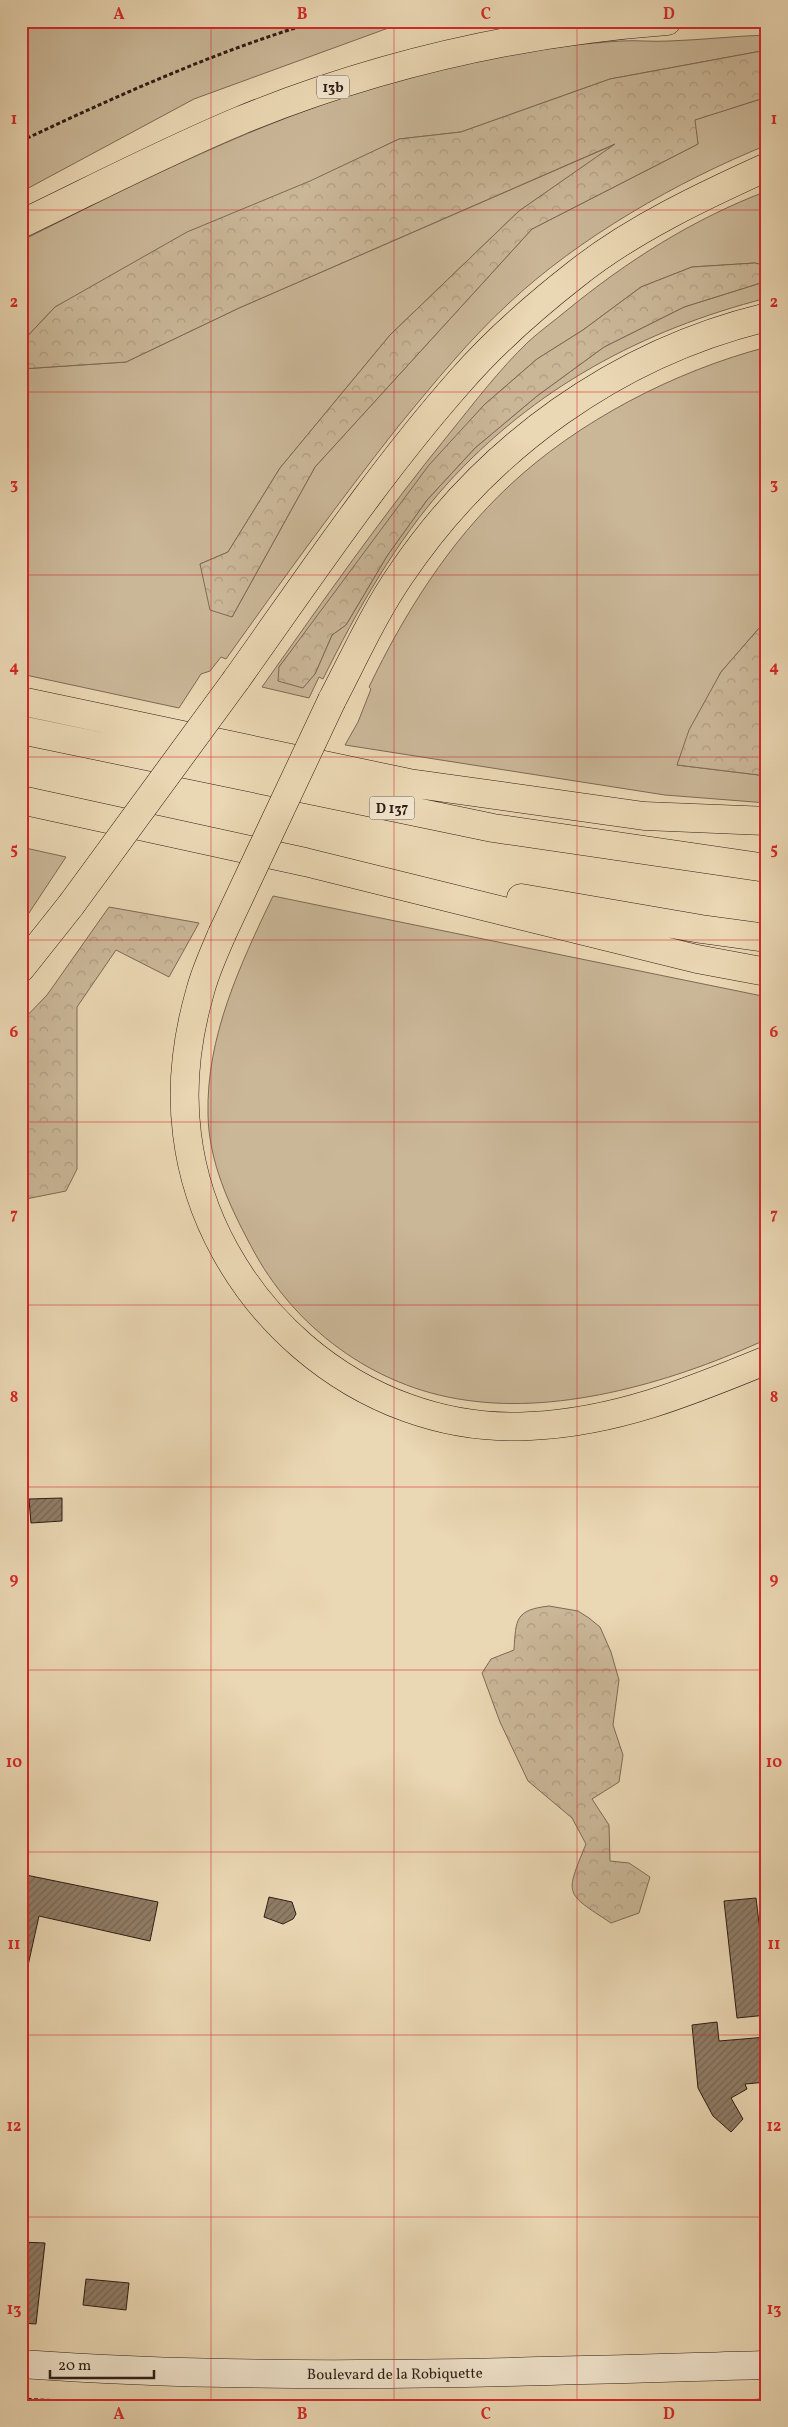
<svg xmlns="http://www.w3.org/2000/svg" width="788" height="2427" font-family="Vollkorn,serif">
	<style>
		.grass { fill: #cab798; stroke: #7c6a56 }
		.forest { fill: url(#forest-crowns); stroke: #7c6a56 }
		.building { fill: url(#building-hatch); stroke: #2e1c14 }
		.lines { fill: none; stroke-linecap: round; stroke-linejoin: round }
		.secondary-casing { stroke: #2e1c14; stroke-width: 29 }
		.trunk-casing { stroke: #2e1c14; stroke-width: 29 }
		.path { stroke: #2e1c14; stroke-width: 3; stroke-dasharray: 4 2.5; stroke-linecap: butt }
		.secondary { stroke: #f1e5ce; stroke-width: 28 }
		.trunk { stroke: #ead7b3; stroke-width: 28 }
		.trunk-bridge-casing { stroke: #2e1c14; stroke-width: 29; stroke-linecap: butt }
		.trunk-bridge { stroke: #ead7b3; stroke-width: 28 }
		.grid { fill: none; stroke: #d62828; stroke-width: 1; stroke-opacity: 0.55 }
		.labels { text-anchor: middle; stroke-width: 4.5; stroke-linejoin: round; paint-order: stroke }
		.shield { fill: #f1e5ce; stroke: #68584c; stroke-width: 1 }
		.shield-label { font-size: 14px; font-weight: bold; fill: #2e1c14 }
		.street-label { font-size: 15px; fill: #2e1c14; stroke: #f1e5ce }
		.neatline { fill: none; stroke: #d62828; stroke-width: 2 }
		.grid-label { font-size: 16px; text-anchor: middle; font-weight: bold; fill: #d62828 }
	</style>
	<defs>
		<pattern id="forest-crowns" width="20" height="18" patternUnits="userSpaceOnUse" patternTransform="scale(1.25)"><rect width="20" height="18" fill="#cab798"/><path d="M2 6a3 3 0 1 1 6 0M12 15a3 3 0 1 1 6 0" fill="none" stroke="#ae9d82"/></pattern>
		<pattern id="building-hatch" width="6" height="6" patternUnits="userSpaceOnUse" patternTransform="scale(1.25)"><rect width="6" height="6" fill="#907d67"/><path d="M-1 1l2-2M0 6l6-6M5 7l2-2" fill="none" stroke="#766654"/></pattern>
	</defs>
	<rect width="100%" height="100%" fill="#ead7b3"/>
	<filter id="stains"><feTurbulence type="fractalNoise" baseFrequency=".004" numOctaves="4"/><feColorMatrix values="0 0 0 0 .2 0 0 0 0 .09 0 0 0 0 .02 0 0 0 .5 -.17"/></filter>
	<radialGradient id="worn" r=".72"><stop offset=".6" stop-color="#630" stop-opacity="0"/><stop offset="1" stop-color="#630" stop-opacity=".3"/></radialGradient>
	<path class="grass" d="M21,21H399L402,23L194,99L21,192Z
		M767,35V50L610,79L461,132L399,139L55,307L21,343V241C140,181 261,120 389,83C464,61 544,46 621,41C637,40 653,42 669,41C701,40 734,36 767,35Z
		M767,97V145C678,181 578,238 508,304C469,340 435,382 401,423C340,500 283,579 226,659L221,657L210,671L201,674L179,708L21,674V369L126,362L239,308L618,143L519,211L390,335L280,468L228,552L200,564L232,617L315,467L532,229L698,144L694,120Z
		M767,191V266L755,263L692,267L641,287L583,330L537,359L484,405L279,667L315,674L332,635L346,625L387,556L427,500L475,448L537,396L604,347L684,307L767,281V298C642,330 534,388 447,484C396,541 357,610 323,679L319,677L309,698L262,687C323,601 383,515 449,434C474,403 499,370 528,342C540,331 554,321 566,311C627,261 693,219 767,191Z
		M767,347V619L721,672L677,765L767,776V803L665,795L345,745L358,722L371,689L369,687C404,614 449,542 509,486C578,421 675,371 767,347Z
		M21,847L66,857L21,925Z
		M273,896L767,997V1339C678,1380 563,1415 465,1400C373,1387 293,1327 251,1246C229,1205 209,1162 208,1115C206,1037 240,965 273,896Z"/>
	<path class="forest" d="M767,50V97L695,120L698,144L532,229L315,467L232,617L210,610L200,564L228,552L280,468L390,335L519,211L615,144L239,308L126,362L21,369V343L55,307L187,232L310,181L399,139L461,132L610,79Z
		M755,263L767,266V281L684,307L604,347L537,396L475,448L427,500L387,556L346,625L332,635L315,674L303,688L278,681L279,667L429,465L484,405L537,359L583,330L641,287L692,267Z
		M767,619V776L677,765L689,730L721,672Z
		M109,907L199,923L169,977L116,950L77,1007V1169L66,1191L21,1200V1022L47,995Z
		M549,1606L578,1611L589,1618L600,1627L611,1652L619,1680L613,1725L623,1755L619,1782L592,1799L609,1825L610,1861L629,1863L650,1877L639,1913L611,1923C564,1892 565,1896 586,1844L572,1818L528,1781L500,1722L482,1673L491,1659L514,1650C516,1619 515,1610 549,1606Z"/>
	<path class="building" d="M62,1498V1521L31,1523L29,1499Z
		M26,1875L158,1902L150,1941L39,1916L21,1997V1898Z
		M269,1897L292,1902L296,1914L293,1919L283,1924L264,1917Z
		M756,1898L767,1989V2015L737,2018L724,1901Z
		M717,2022L719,2041L767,2037V2082L745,2084L747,2089L731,2098L743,2119L731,2132L713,2116L698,2088L692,2025Z
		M21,2242L45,2243L36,2324L21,2323Z
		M86,2279L129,2283L126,2310L83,2305Z"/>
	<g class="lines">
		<g class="secondary-casing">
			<g id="secondary">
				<path id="s1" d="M21,2364C269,2382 518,2372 767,2365"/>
			</g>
		</g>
		<g class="trunk-casing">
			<path id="trunk" d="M21,224C94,189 165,152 239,121C376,65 520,32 667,21
				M236,680C308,579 378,474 460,381C494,342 535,306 576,274C631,230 703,196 767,167
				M332,700C354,658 374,613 401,574C487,447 617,353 767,317
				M21,701L409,783L644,816L767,821
				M21,730L493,828L767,868
				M21,800L305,862L697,959L767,972
				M521,898L701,929L767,938
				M222,934C214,953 205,972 200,992C187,1037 181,1087 187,1134C207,1300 360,1436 530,1426C616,1422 689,1392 767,1360
				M21,968L71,905"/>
		</g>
		<path class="path" d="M21,141C117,96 216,51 318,21
			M21,2399L101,2403
			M638,2403L733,2402L761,2400"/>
		<use href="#secondary" class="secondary"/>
		<use href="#trunk" class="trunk"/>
		<g class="trunk-bridge-casing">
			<path id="trunk-bridge" d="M71,905L236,680
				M222,934L332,700"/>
		</g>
		<use href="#trunk-bridge" class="trunk-bridge"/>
	</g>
	<path class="grid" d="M211,21V2406M394,21V2406M577,21V2406M21,210H767M21,392H767M21,575H767M21,757H767M21,940H767M21,1122H767M21,1305H767M21,1487H767M21,1670H767M21,1852H767M21,2035H767M21,2217H767"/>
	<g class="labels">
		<g class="shield">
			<rect x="317" y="75.5" width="32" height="23" rx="4"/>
			<rect x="369.5" y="796.5" width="45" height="23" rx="4"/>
		</g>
		<g class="shield-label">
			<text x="333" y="92">13b</text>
			<text x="392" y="813">D 137</text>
		</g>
		<g class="street-label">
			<text dy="5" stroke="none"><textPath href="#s1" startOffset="374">Boulevard de la Robiquette</textPath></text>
		</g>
	</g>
	<rect width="788" height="2427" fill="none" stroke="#ead7b3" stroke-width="55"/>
	<path d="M50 2370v8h104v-8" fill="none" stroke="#2e1c14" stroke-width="2.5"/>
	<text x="58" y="2370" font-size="15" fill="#2e1c14" stroke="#f1e5ce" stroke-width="4" paint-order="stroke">20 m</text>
	<rect x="28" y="28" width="732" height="2372" class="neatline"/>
	<g class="grid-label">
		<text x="119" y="19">A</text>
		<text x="302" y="19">B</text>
		<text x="486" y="19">C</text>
		<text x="669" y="19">D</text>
		<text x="14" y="124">1</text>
		<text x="774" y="124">1</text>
		<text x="14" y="307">2</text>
		<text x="774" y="307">2</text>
		<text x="14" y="489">3</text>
		<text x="774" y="489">3</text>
		<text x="14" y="672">4</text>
		<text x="774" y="672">4</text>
		<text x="14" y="854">5</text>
		<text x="774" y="854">5</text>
		<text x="14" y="1037">6</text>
		<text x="774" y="1037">6</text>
		<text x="14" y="1219">7</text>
		<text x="774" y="1219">7</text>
		<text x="14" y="1402">8</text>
		<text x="774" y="1402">8</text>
		<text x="14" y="1584">9</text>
		<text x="774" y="1584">9</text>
		<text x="14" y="1767">10</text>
		<text x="774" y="1767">10</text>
		<text x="14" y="1949">11</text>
		<text x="774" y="1949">11</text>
		<text x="14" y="2131">12</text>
		<text x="774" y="2131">12</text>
		<text x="14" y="2314">13</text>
		<text x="774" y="2314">13</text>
		<text x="119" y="2419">A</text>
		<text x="302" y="2419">B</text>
		<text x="486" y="2419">C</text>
		<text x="669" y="2419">D</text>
	</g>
	<rect width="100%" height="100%" filter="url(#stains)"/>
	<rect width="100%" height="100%" fill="url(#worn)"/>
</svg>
